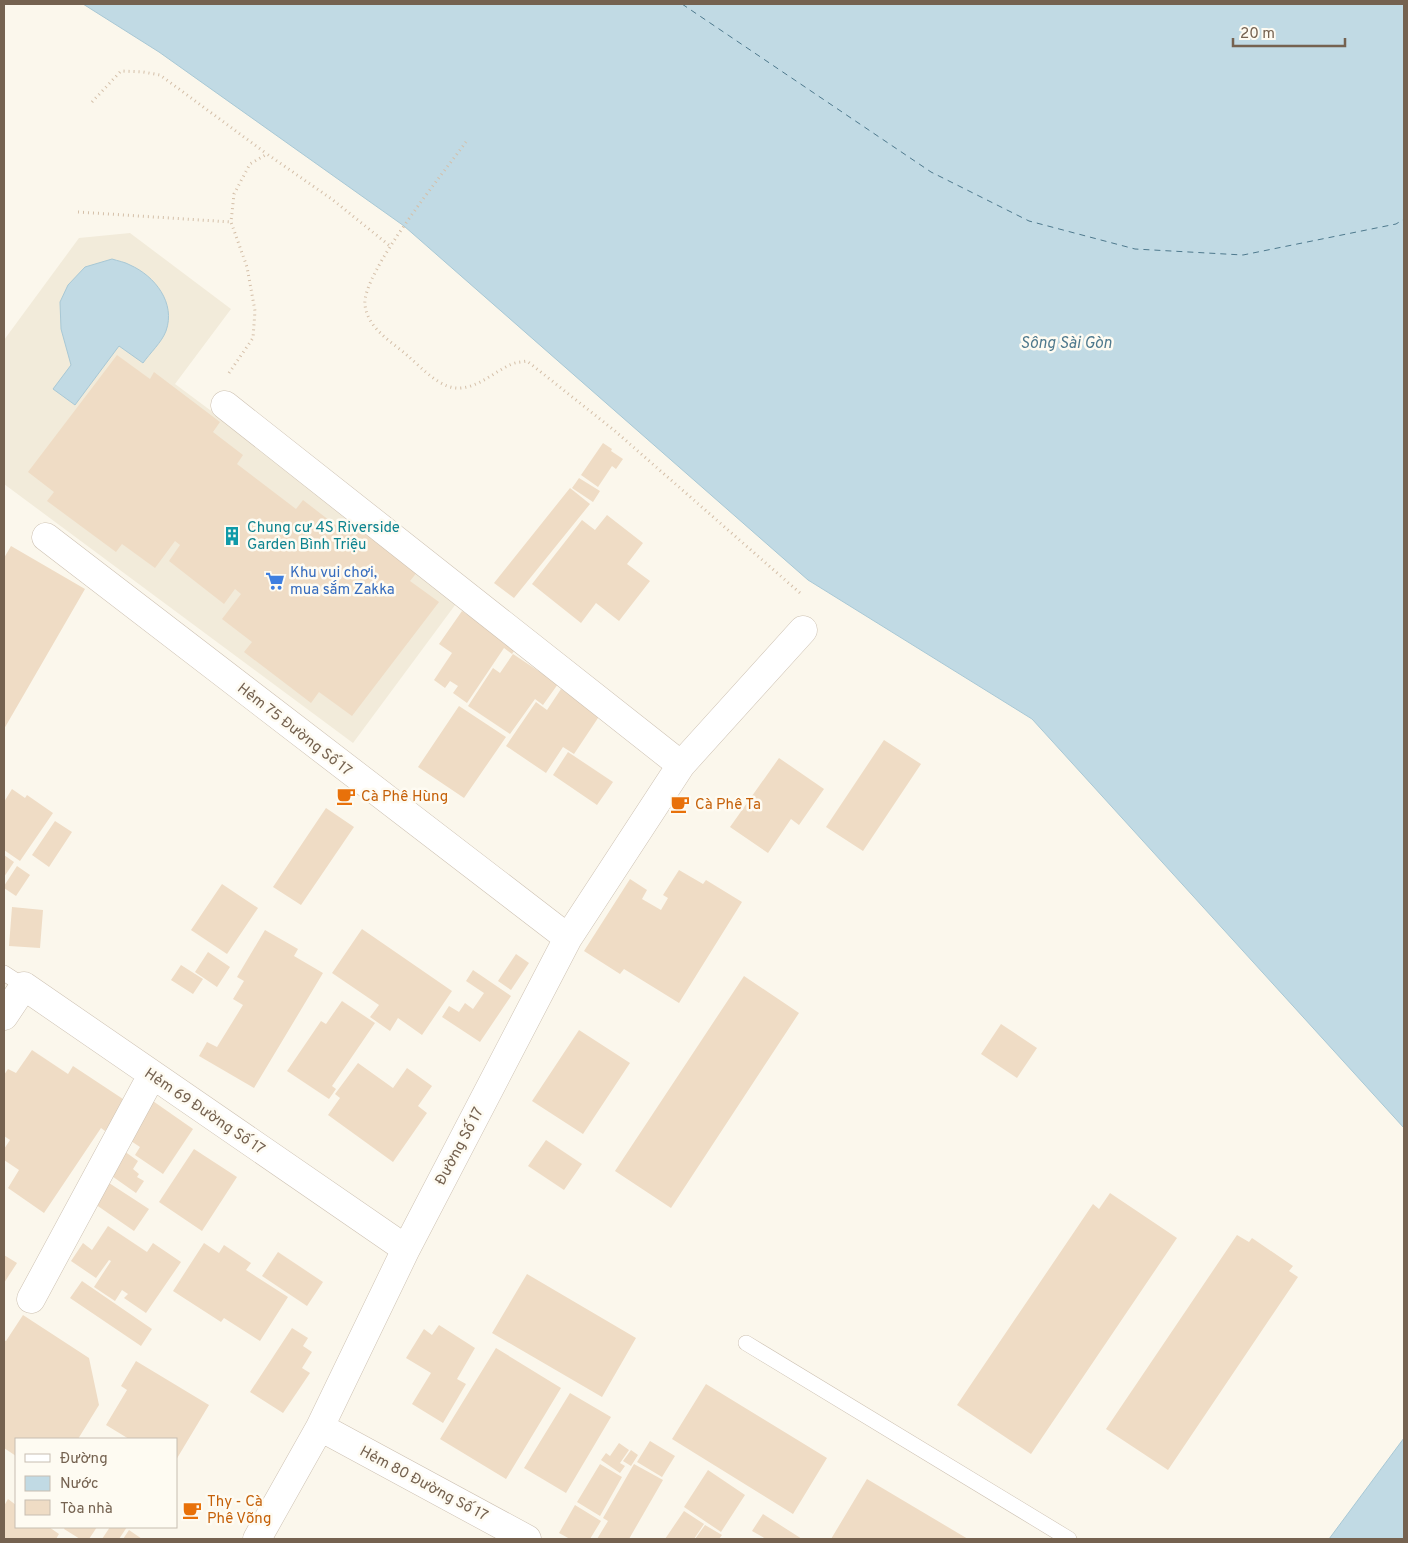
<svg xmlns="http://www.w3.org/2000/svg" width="1408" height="1543" font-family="Overpass,sans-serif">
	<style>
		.residential { fill: #f2ebda }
		.water { fill: #c1dae4; stroke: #a8c8d5 }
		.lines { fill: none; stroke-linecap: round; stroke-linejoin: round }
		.ferry { stroke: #4e798d; stroke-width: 1; stroke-dasharray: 6 5; stroke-linecap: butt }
		.building { fill: #efdcc5 }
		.service-casing { stroke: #cdc1b2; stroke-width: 16 }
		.minor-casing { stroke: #cdc1b2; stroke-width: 29 }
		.path { stroke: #d4bfa8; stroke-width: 3; stroke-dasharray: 1 4; stroke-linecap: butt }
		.service { stroke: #fff; stroke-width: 15 }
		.minor { stroke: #fff; stroke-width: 28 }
		.labels { text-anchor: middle; stroke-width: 5; stroke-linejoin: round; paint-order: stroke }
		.culture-label { font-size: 15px; fill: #0d838f; stroke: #fefbf2; text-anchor: start }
		.shop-label { font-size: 15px; fill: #366cbe; stroke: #fefbf2; text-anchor: start }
		.street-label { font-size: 15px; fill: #756250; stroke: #fefbf2 }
		.food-label { font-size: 15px; fill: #c56008; stroke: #fefbf2; text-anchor: start }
		.water-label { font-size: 16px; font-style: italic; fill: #4e798d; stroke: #fefbf2 }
	</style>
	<rect width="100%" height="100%" fill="#fbf7ec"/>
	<path class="residential" d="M130,233L231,309L175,384L461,597L353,743L4,484V340L79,238Z"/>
	<path class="water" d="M83,4H1404V1128L1032,719L808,580L404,226L159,52Z
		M112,259C118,261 125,262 130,265C155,276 176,303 166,331C162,342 150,353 143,363L119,346L75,405L53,389L71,365L61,329L60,302L68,285L85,267Z
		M1404,1438V1539H1329Z"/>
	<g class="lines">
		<path class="ferry" d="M682,4L931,172L1029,221L1135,249L1243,255L1396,224L1404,219"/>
	</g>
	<path class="building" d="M117,355L150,379L154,372L220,422L213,432L243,455L237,464L296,509L303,500L343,531L351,521L418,571L410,581L439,602L352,716L319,692L311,703L244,652L252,642L222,619L241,594L235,589L224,604L169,561L180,545L175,541L155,568L122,544L116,552L47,501L54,492L28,472Z
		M603,443L612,449L611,451L623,459L616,469L612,466L598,487L581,475Z
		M579,478L600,491L593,502L572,488Z
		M570,488L590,504L514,598L494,583Z
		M607,515L643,543L627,564L650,581L619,621L596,603L581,623L532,584L582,520L595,530Z
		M11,546L85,589L4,729V558Z
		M462,611L477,621L524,636L512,654L504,648L467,703L453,693L458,686L450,681L445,688L434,680L452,653L439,644Z
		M513,654L558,684L543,705L535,699L510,734L468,706L493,668L500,673Z
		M561,689L600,715L574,754L563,747L546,773L506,746L536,702L547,710Z
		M459,706L506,737L464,798L418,767Z
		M884,740L921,764L863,851L826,827Z
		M568,752L613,782L597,805L553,775Z
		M779,758L824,789L799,825L791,819L768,853L730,827Z
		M12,789L25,798L27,795L53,813L20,861L4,850V802Z
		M326,808L354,827L301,905L273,887Z
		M55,821L72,832L49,867L32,855Z
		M4,855L14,862L4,877Z
		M17,866L30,875L16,896L4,888V886Z
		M679,870L703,884L706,880L742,902L679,1003L624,969L620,974L584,951L630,879L647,890L642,899L661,910L668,898L663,895Z
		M222,884L258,908L227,954L191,930Z
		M12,907L43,910L40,948L9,946Z
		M362,929L452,991L422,1035L398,1018L390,1031L370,1017L379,1005L332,973Z
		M265,930L298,949L294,956L323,973L254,1088L199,1056L207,1042L217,1047L243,1005L233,999L244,981L237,977Z
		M208,952L230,967L217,987L195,972Z
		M516,954L529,963L511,990L498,981Z
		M181,965L203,979L193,994L171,980Z
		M473,970L511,996L480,1042L442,1017L449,1006L459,1012L465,1003L473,1009L484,993L466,981Z
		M744,976L799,1013L671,1208L615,1171Z
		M342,1001L375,1023L332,1086L336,1089L329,1099L287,1071L321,1021L326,1024Z
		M1001,1024L1037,1048L1017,1078L981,1054Z
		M579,1030L630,1063L583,1134L532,1101Z
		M32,1050L68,1074L73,1066L126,1101L105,1131L101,1128L44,1213L8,1188L19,1170L4,1160V1149L10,1140L4,1136V1075L8,1069L16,1073Z
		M358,1063L393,1088L407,1068L432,1086L418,1106L427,1113L393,1162L328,1115L340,1098L335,1094Z
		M150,1099L193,1129L163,1174L135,1155L140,1147L125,1137Z
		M546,1140L582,1164L564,1190L528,1166Z
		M194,1149L237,1177L202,1231L159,1202Z
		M124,1151L138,1161L133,1169L139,1174L137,1177L144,1181L136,1193L109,1174Z
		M106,1181L149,1209L134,1231L92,1202Z
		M1110,1193L1177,1238L1031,1454L957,1405L1093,1204L1099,1209Z
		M108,1226L147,1252L153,1243L181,1262L146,1313L124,1298L128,1294L122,1290L115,1301L94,1287L111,1261L109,1260L96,1278L71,1261L83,1243L92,1250Z
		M1237,1235L1249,1242L1252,1238L1293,1266L1289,1271L1298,1277L1168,1470L1106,1429Z
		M204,1243L219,1253L224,1245L251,1263L246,1270L288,1297L260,1341L224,1318L221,1322L173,1291Z
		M278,1252L323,1282L307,1306L262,1276Z
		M4,1255L17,1263L4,1283Z
		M527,1274L636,1338L602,1397L492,1333Z
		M82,1281L152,1329L141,1346L70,1298Z
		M23,1315L89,1358L99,1405L78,1439H16V1456L4,1448V1340L6,1341Z
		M439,1325L475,1348L457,1379L466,1384L443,1423L412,1404L431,1373L406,1358L424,1329L432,1335Z
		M292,1328L308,1338L303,1346L312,1352L302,1368L310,1373L283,1413L250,1392Z
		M496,1348L561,1388L506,1479L440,1439Z
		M136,1361L209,1405L176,1460V1439H129L106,1425L127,1390L121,1386Z
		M706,1384L827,1458L793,1514L672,1439Z
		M570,1393L611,1417L566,1493L524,1468Z
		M650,1441L675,1456L662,1477L637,1462Z
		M619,1443L629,1450L620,1463L625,1466L620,1473L601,1460L606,1453L610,1456Z
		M631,1450L638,1455L631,1466L623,1461Z
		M600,1464L622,1477L600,1516L577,1502Z
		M634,1464L663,1480L629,1539H597L608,1521L603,1518Z
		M708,1470L745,1495L721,1532L684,1507Z
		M867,1479L968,1539H831Z
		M8,1499L16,1505V1527H49L59,1534L56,1539H4V1506Z
		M575,1505L601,1521L590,1539H570L559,1533Z
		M684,1511L704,1524L694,1539H665Z
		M763,1514L802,1539H766L752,1531Z
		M705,1525L722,1535L719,1539H695Z
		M65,1527H97L89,1539H80L64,1529Z
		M110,1527H127L119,1539H102Z
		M129,1530L142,1539H123Z"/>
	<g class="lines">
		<g class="service-casing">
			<path id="service" d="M4,973L24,986
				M746,1343L1069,1539"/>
		</g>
		<g class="minor-casing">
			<path id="minor" d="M225,405L681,765
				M46,537L568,938
				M4,1016L24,986L406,1249
				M31,1299L152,1075
				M320,1427L527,1539
				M257,1539L320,1427L406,1249L568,938L681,765L803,630"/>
		</g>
		<path class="path" d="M92,102L121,71L143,72L160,75L267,154
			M466,142C445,171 361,274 365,305C368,329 391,341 408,356C422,368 441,390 461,388C481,386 495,371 512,364C517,362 522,362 527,361L615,431L800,593
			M78,212L231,222
			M229,373L253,338L255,311L247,267L231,222L234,194L250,164L267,154L333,200L390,246"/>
		<use href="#service" class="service"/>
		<use href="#minor" class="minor"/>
	</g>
	<defs>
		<g id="building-bare" transform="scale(1.5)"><path d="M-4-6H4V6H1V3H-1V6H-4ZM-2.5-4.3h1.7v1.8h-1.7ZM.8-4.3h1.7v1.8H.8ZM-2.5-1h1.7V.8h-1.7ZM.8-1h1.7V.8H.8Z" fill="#0f9aa8" stroke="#fefbf2" stroke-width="2.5" paint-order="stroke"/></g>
		<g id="supermarket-bare" transform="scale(1.5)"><path d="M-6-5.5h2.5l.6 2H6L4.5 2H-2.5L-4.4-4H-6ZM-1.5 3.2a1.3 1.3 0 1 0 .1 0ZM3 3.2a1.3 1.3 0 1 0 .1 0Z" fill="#3f7fe0" stroke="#fefbf2" stroke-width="2.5" paint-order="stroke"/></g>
		<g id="cafe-bare" transform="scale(1.5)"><path d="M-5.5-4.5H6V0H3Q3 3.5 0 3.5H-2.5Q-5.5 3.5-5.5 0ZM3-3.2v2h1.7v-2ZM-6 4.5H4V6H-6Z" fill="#e8710a" stroke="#fefbf2" stroke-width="2.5" paint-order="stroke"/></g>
	</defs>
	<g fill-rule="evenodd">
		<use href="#building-bare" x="232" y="536"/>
		<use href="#supermarket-bare" x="275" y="581"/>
		<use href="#cafe-bare" x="346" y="796"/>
		<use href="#cafe-bare" x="680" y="804"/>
		<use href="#cafe-bare" x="192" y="1510"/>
	</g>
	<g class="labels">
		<g class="culture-label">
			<text x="247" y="532">Chung cư 4S Riverside<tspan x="247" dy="17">Garden Bình Triệu</tspan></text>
		</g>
		<g class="shop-label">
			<text x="290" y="577">Khu vui chơi,<tspan x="290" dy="17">mua sắm Zakka</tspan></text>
		</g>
		<g class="street-label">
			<text transform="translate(295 729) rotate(38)" y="5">Hẻm 75 Đường Số 17</text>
			<text transform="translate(205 1111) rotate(34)" y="5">Hẻm 69 Đường Số 17</text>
			<text transform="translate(459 1146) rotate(-62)" y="5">Đường Số 17</text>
			<text transform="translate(424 1483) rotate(28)" y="5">Hẻm 80 Đường Số 17</text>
		</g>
		<g class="food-label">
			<text x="361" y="801">Cà Phê Hùng</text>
			<text x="695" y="809">Cà Phê Ta</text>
			<text x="207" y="1506">Thy - Cà<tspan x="207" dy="17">Phê Võng</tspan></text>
		</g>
		<g class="water-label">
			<text x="1066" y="348">Sông Sài Gòn</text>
		</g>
	</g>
	<rect width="1408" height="1543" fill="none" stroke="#756250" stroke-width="10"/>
	<rect x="15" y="1438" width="162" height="90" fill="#fefbf2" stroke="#c7beb1"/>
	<rect x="25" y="1454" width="25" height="8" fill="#ffffff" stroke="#c7beb1"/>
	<text x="60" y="1463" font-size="15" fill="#756250">Đường</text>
	<rect x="25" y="1476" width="25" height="15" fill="#c1dae4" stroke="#c7beb1"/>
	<text x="60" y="1488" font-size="15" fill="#756250">Nước</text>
	<rect x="25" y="1500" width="25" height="15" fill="#efdcc5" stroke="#c7beb1"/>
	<text x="60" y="1513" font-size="15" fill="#756250">Tòa nhà</text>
	<path d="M1233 38v8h112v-8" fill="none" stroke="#756250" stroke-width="2.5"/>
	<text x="1240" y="38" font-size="15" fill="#756250" stroke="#fefbf2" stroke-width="4" paint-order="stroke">20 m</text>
</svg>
